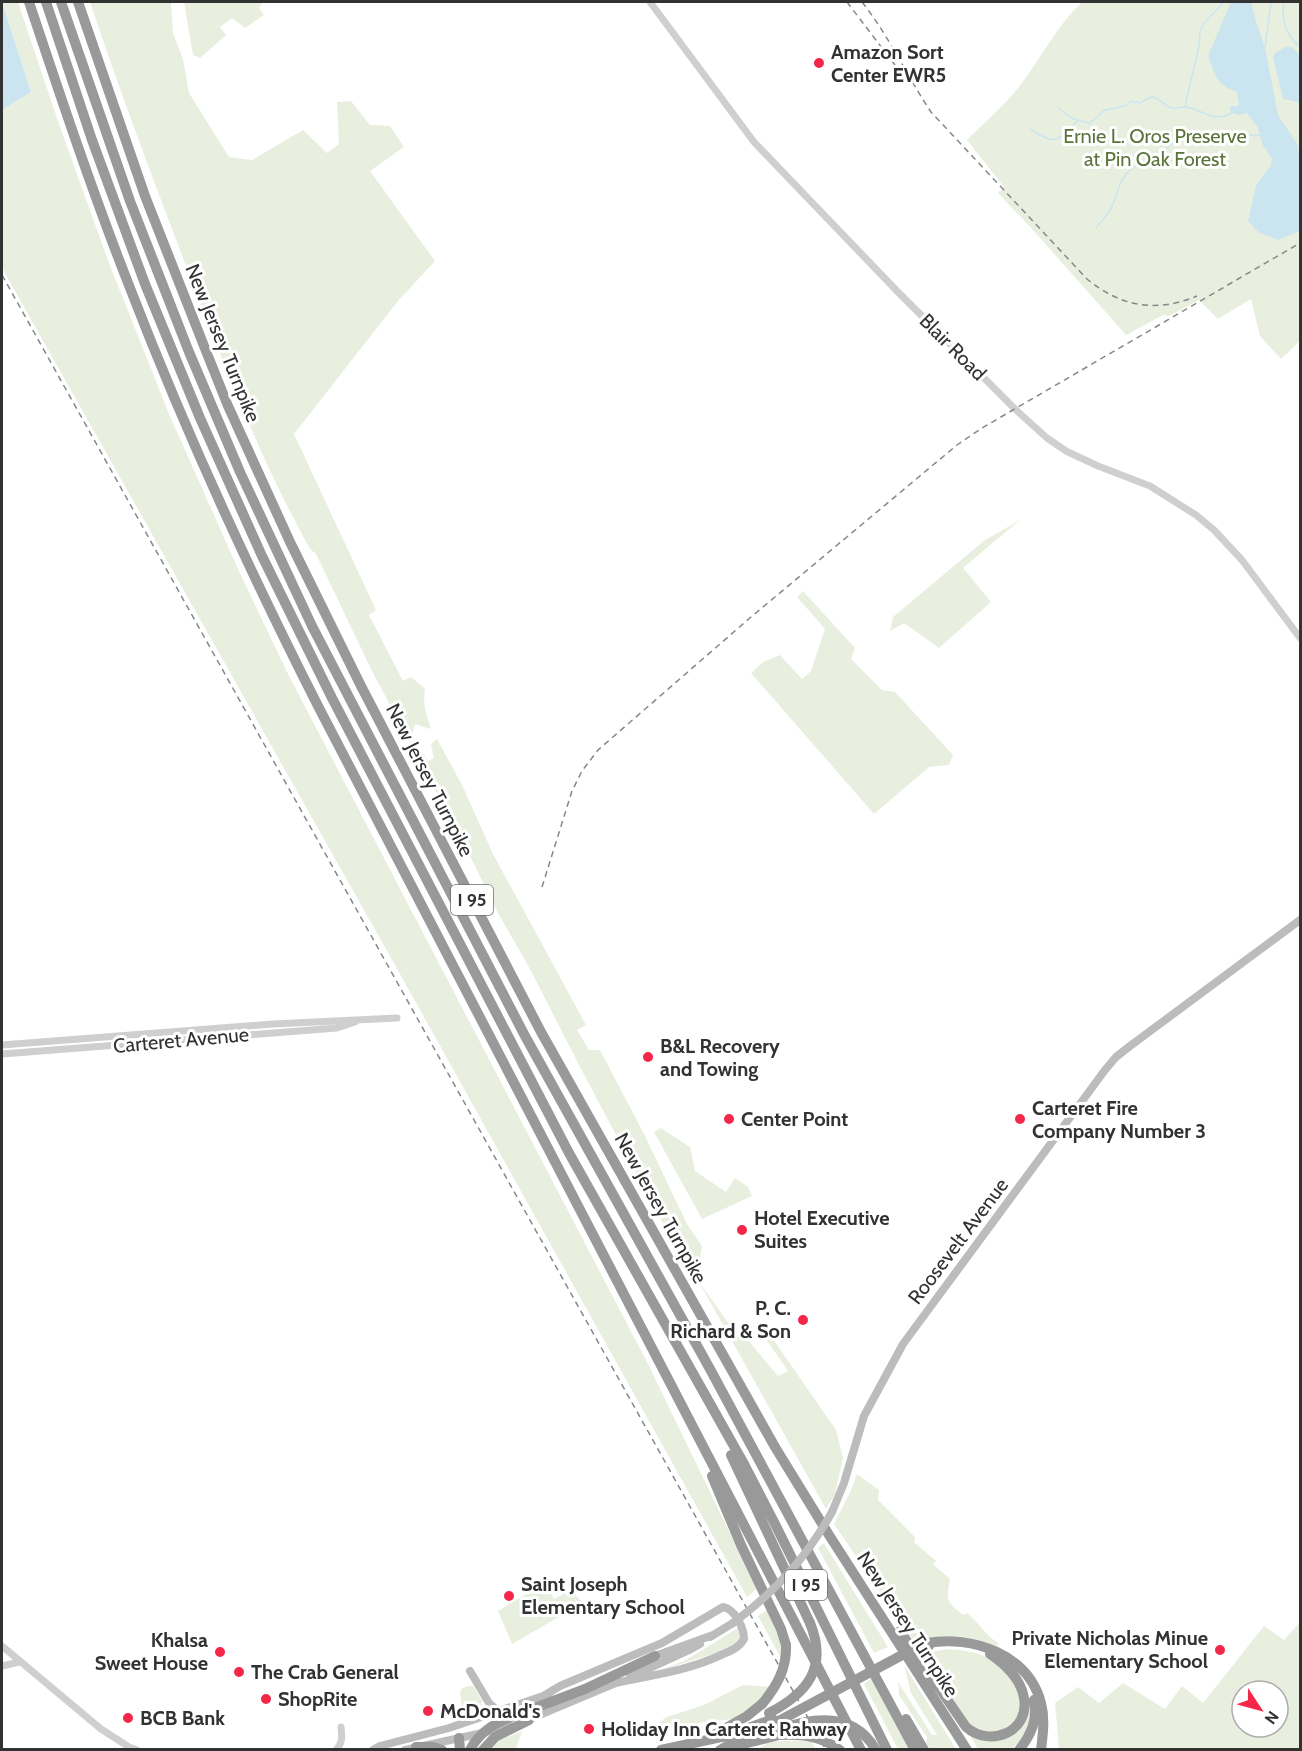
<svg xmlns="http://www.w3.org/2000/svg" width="1302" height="1751" font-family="Cabin,sans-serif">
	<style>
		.green { fill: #e9efdf; fill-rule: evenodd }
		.water { fill: #cae5f0 }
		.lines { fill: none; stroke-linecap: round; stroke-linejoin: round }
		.stream { stroke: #cae5f0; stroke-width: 1.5 }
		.tertiary { stroke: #cfcfcf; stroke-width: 7 }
		.secondary { stroke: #bcbcbc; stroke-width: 8 }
		.motorway { stroke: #999; stroke-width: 10 }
		.rail { stroke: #878787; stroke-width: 1.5; stroke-dasharray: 6 4.5; stroke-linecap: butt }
		.secondary-bridge { stroke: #bcbcbc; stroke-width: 8 }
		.motorway-bridge { stroke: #999; stroke-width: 10 }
		.poi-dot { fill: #f52749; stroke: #fff; stroke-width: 2 }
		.labels { text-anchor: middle; stroke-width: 6; stroke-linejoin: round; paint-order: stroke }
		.shield { fill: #fff; stroke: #707070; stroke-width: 1.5 }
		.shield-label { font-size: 18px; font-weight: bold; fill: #323232 }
		.poi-label { font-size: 20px; font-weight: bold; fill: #323232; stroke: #fff; text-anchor: start }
		.park-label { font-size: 20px; fill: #5a733a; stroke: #fff }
		.street-label { font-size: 20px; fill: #323232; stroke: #fff }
	</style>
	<rect width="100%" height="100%" fill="#fff"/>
	<path class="green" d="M2,2H18L60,127L109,263L169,414L238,569L287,672L649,1366L757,1589L747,1597L400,974L2,268V110L31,92Z
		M90,2H171L173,33L183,59L189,93L229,157L252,160L303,130L327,153L339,144L337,102L351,101L370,125L390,126L404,147L370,171L435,261L398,301L294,434L376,610L369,615L403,681L411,677L425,689C422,703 427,716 431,729L415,724L412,735L428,761L434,758L431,744L437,739L462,785L493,854L586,1025L577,1030L589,1050H600L644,1134L687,1224L702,1246L697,1278L662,1222L579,1065L529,967L498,913L468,852L372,671L316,554L310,549C262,463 226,370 191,279C156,187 121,95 90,2Z
		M184,2H263L259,8L264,15L245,28L232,18L220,27L226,35L200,58L193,55Z
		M1082,2H1300V341L1281,359L1260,336L1251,299L1218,319L1199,300L1169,316L1163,315L1126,335L1033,230L998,193L1004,187L967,140C985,122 1006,104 1022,83C1042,56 1057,26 1082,2Z
		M1020,520L963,568L991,602L939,648L904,623L890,631L893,617L985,540Z
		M803,591L855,648L851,659L882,690L895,692L953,755L949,765L929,767L874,814L751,673L763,662L780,655L802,679L811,671L825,629L797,597Z
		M661,1128L690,1147L695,1171L726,1192L735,1178L748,1187L752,1196L702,1219L654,1132Z
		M699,1282L737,1335L741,1332L778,1376L788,1371L766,1339V1329L836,1430L843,1458L835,1494L826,1509Z
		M857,1474L879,1490L878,1500L915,1537L914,1542L936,1561L933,1564L950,1579C946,1601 946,1601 963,1615L967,1613C977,1621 989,1639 999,1643L997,1646C965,1634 947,1634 914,1641L834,1524L851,1490Z
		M824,1543L888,1647L874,1653L818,1548Z
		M544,1583L554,1599L571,1590L583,1603L512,1644L498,1611Z
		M767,1610L782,1645V1660L758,1616Z
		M1300,1622V1749H1059L1055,1703L1078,1687L1099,1703L1123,1683L1165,1709L1182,1686L1203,1703L1264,1626L1284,1640ZM1242,1691H1278V1727H1242Z
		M738,1628C743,1638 738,1643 729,1649L655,1672L684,1661Z
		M947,1649C963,1650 983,1652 996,1663C1013,1676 1033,1708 1010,1725C1004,1729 1001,1732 994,1732C988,1733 981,1733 976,1729C962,1721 933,1670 922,1654Z
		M904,1665L956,1749H930L926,1744L927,1737L899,1695L898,1682L932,1735H937L911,1693Z
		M871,1679L909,1749H898L864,1684Z
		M743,1685L771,1687L753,1707L732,1719L648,1729L667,1717L704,1705Z
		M467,1686H473L483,1702L481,1703L485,1709L463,1715L460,1693L461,1689Z
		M1030,1700C1035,1723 1026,1733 1012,1749H978L970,1736L1003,1739Z
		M522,1731L516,1749L490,1750L496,1742Z
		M771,1741H811L816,1749L757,1750Z"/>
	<path class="water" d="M2,2L31,92L2,110Z
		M1231,2H1251L1255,18L1265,48L1278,115L1298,145L1300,160V231L1278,240L1258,232L1248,221L1256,185L1271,165L1272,158L1263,146L1258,128L1247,113L1239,115L1232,113L1230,111V107L1237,106L1239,104L1237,92C1216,85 1216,76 1208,56Z
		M1286,47H1292L1300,55V105L1297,102L1283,99L1273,57L1275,53Z"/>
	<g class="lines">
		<path class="stream" d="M1284,2C1281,20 1286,35 1300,47
			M1265,48L1271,2
			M1185,106L1199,46L1200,31L1204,23L1224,2
			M1058,108L1073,119L1090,123L1105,110L1125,106L1131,101L1140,103C1145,101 1148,97 1153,97C1159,98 1163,104 1169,107C1176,110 1181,106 1187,107C1205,111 1213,123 1232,113
			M1030,129C1058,147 1056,141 1078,120
			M1096,228L1111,209L1121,182L1127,173L1137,165L1161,153L1181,136L1190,134L1203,136L1234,134L1262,136"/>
		<path class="tertiary" d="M650,2L754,142L896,290L1015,409L1047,438L1066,451L1098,466L1150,486L1196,515L1214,530L1242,560L1300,638
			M2,1045L273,1024L397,1018
			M2,1054L337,1028L355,1022
			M2,1646L101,1729L129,1747L137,1750
			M2,1666L19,1662
			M336,1750C343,1743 342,1736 341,1727"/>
		<path class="secondary" d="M832,1512L844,1483L864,1416L903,1344L1105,1070L1116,1057L1130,1046L1300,920
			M710,1637L733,1623
			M652,1657L713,1635
			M470,1671L489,1703L499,1712
			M630,1677L691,1649L700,1644
			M545,1695L560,1686L662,1643L723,1607C735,1609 744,1628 744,1639C739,1648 730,1651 721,1655C687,1671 652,1675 615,1683
			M525,1721L618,1682
			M373,1750L380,1746L449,1728L549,1694
			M405,1750L478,1734L510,1726"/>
		<path class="motorway" d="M29,2C61,98 93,194 130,288C185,431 249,570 318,706L861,1750
			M46,2L92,140L145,284L200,418L262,556L332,698L569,1153L744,1464L775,1524L887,1750
			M61,2L130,201L189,352L240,472L312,626L525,1036L710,1369L915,1750
			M78,2L145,196L204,346L228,406L290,542L361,686L541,1032L775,1447L829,1535L967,1750
			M731,1455L810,1623
			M712,1476L741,1545L781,1629L786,1645
			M900,1631L966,1727C990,1748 1030,1732 1024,1698C1021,1679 1006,1665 990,1654
			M927,1643C972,1635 1028,1654 1041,1703C1045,1718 1043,1734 1041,1750
			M519,1714L585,1689L655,1656
			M906,1719L924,1750
			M710,1737L747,1716L762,1704
			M459,1738L460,1750
			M735,1746L779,1735
			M416,1747H433L442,1750
			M483,1750L495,1737L529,1720
			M661,1750L726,1736L773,1719
			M720,1750L746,1735
			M1019,1750C1031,1735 1038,1720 1034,1700"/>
		<path class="rail" d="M847,2L895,65
			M862,2C889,36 907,76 931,112L1087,279C1121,307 1156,313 1197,296
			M2,275L826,1750
			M542,887L572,791L582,771L598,750L751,617L957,445L982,428L1300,243"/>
		<path class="secondary-bridge" d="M733,1623C776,1591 806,1558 832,1512"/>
		<path class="motorway-bridge" d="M762,1704C777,1686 787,1668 786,1645
			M769,1713C808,1693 828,1667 810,1623
			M775,1723L906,1653L929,1646
			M778,1730C813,1717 854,1712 876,1750
			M779,1735C802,1734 821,1736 840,1750
			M470,1750C480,1730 499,1721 519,1714"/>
	</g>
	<g class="poi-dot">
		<circle cx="819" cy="63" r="6"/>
		<circle cx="648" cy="1057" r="6"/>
		<circle cx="729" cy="1119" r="6"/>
		<circle cx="1020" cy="1119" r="6"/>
		<circle cx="742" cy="1230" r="6"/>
		<circle cx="803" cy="1320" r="6"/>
		<circle cx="509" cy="1596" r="6"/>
		<circle cx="1220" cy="1650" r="6"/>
		<circle cx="220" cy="1652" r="6"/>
		<circle cx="239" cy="1672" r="6"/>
		<circle cx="266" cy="1699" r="6"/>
		<circle cx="428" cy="1711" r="6"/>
		<circle cx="128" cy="1718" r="6"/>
		<circle cx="589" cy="1729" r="6"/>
	</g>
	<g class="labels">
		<g class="shield">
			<rect x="451" y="885" width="42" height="30" rx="4.5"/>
			<rect x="785" y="1570" width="42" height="30" rx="4.5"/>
		</g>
		<g class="shield-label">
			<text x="472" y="906">I 95</text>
			<text x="806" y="1591">I 95</text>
		</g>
		<g class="poi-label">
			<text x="831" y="59">Amazon Sort<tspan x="831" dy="23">Center EWR5</tspan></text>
			<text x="660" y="1053">B&amp;L Recovery<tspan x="660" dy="23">and Towing</tspan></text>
			<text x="1032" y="1115">Carteret Fire<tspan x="1032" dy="23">Company Number 3</tspan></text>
			<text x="741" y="1126">Center Point</text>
			<text x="754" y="1225">Hotel Executive<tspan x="754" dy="23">Suites</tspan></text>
			<text x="791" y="1315" text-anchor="end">P. C.<tspan x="791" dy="23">Richard &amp; Son</tspan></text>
			<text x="521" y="1591">Saint Joseph<tspan x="521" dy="23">Elementary School</tspan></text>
			<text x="1208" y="1645" text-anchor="end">Private Nicholas Minue<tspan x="1208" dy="23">Elementary School</tspan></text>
			<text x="208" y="1647" text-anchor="end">Khalsa<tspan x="208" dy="23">Sweet House</tspan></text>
			<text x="251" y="1679">The Crab General</text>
			<text x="278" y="1706">ShopRite</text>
			<text x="440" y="1718">McDonald's</text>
			<text x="140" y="1725">BCB Bank</text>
			<text x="601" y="1736">Holiday Inn Carteret Rahway</text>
		</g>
		<g class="park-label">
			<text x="1155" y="143">Ernie L. Oros Preserve<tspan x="1155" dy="23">at Pin Oak Forest</tspan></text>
		</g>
		<g class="street-label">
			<text transform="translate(223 343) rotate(68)" y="7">New Jersey Turnpike</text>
			<text transform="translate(953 347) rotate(45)" y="7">Blair Road</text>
			<text transform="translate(430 780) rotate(63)" y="7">New Jersey Turnpike</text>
			<text transform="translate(181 1040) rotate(-5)" y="7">Carteret Avenue</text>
			<text transform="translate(661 1208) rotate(61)" y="7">New Jersey Turnpike</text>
			<text transform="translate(958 1241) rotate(-53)" y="7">Roosevelt Avenue</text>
			<text transform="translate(908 1624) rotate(57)" y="7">New Jersey Turnpike</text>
		</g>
	</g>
	<rect width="1302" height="1751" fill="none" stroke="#323232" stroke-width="6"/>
	<g transform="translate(1260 1709) rotate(126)"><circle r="28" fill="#ffffff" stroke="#adadad" stroke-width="1.5"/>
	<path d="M0-4.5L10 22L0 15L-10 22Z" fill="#f52749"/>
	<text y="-9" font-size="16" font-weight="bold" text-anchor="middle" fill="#323232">N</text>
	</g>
</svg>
